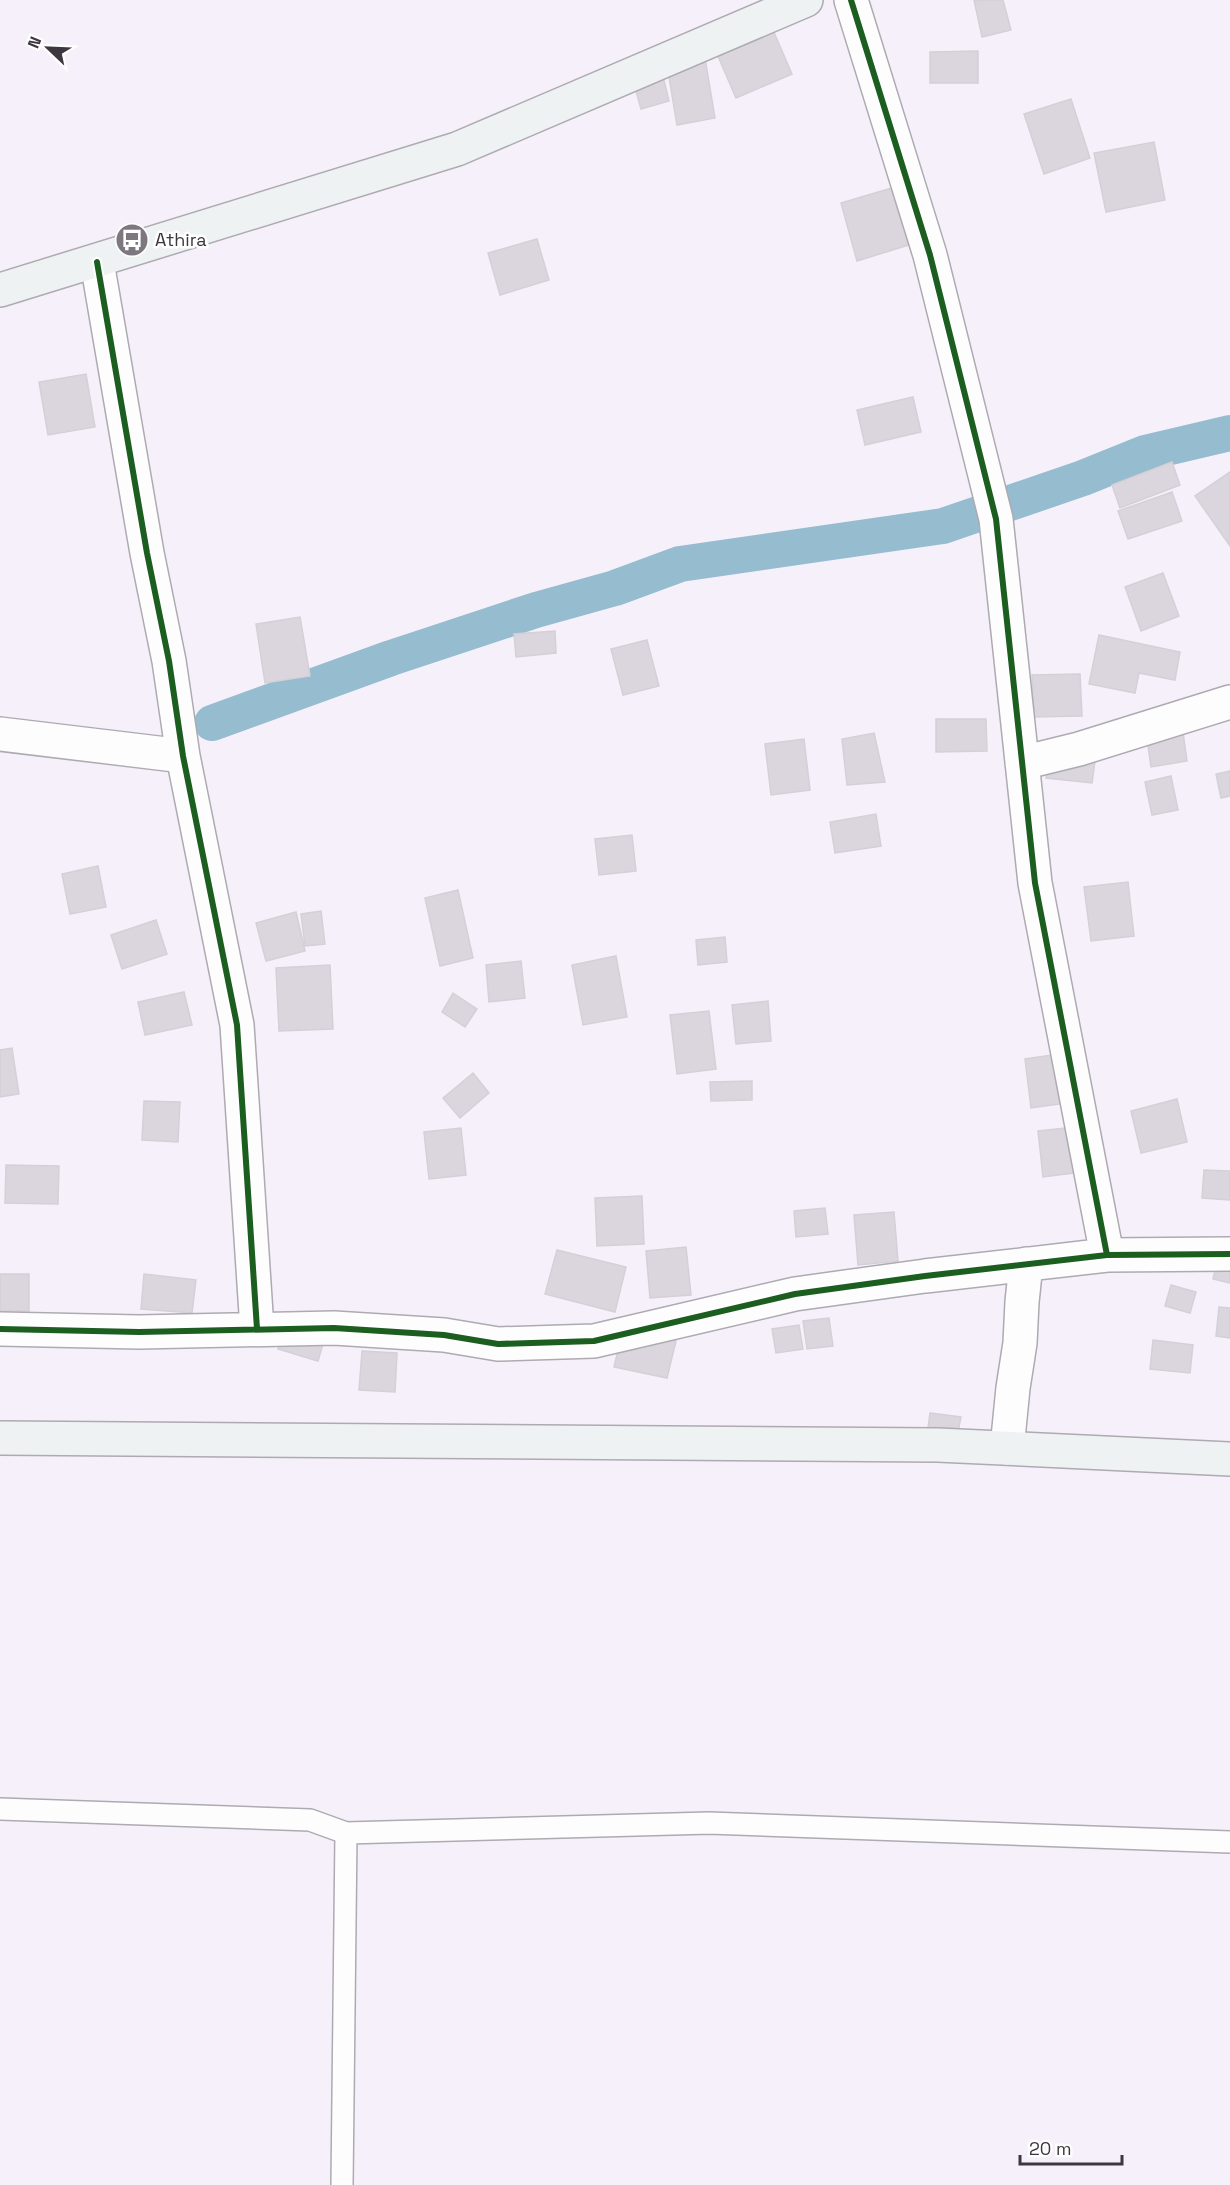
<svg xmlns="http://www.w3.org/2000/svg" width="1230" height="2185" font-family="'Space Grotesk',sans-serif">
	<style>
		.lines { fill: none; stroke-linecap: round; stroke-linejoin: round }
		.canal { stroke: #95bccf; stroke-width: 36 }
		.building { fill: #dbd6de; stroke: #d4d0d7; stroke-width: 1.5 }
		.service-casing { stroke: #aeaab1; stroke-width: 24 }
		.minor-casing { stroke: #aeaab1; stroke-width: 36 }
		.secondary-casing { stroke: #aeaab1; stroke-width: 36 }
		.service { stroke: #fefdfe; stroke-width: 21 }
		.minor { stroke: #fefdfe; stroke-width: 33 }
		.secondary { stroke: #eef2f2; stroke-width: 33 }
		.cycleway-casing { stroke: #fefefe; stroke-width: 10 }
		.cycleway { stroke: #1b5e20; stroke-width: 6 }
		.labels { text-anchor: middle; stroke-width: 5; stroke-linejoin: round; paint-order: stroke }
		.poi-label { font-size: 18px; fill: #3c373e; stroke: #fefefe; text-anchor: start }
	</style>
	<rect width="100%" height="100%" fill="#f6f0fa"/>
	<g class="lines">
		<path class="canal" d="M212,723L391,658L536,610L615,588L680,564L943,526L1083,478L1145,453L1230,433"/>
	</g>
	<path class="building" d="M974,0H1003L1011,30L982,37Z
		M773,30L792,74L736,98L717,54Z
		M978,51V83H930V52Z
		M705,58L715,118L677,125L667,65Z
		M662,72L669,101L641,109L633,80Z
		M1071,99L1090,158L1044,174L1024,114Z
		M1154,142L1165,200L1106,212L1094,153Z
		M895,187L912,244L857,261L841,203Z
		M537,239L549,280L500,295L488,253Z
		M86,374L95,427L48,435L39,382Z
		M913,397L921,432L865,445L857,410Z
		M1172,462L1180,485L1120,508L1112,485Z
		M1230,472V546L1195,496Z
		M1172,492L1182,521L1128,539L1118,511Z
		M1163,573L1179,616L1141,631L1125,587Z
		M300,617L310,676L265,683L256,624Z
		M555,631L556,653L516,657L514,634Z
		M1099,635L1180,652L1175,680L1139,673L1135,693L1089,684Z
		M647,640L659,686L623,695L611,649Z
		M1080,674L1082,716L1034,717L1032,675Z
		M936,719H986L987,751L936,752Z
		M1182,725L1187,761L1151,767L1146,731Z
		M874,733L885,782L847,785L842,739Z
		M804,739L810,790L771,795L765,744Z
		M1050,747L1096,754L1092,783L1046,778Z
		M1230,771V796L1221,798L1216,774Z
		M1171,776L1178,810L1152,815L1145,782Z
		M876,814L881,846L835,853L830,822Z
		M632,835L636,871L599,875L595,839Z
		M98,866L106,907L70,914L62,874Z
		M1128,882L1134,936L1091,941L1084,887Z
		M458,890L473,958L440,966L425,898Z
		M321,911L325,944L305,946L301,914Z
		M296,912L305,951L266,961L256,923Z
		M156,920L167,954L122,969L111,935Z
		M725,937L727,962L698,965L696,940Z
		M616,956L627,1017L583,1025L572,965Z
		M521,961L525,998L489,1002L486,965Z
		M330,965L333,1029L279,1031L276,968Z
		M184,992L192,1025L145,1035L138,1002Z
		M453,993L477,1009L465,1027L442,1012Z
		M768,1001L771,1041L736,1044L732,1005Z
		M709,1011L716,1069L677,1074L670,1015Z
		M12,1048L19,1094L0,1097V1050Z
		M1073,1052L1080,1101L1031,1108L1025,1059Z
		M473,1073L489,1093L460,1118L443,1098Z
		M752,1081V1100L711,1101L710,1082Z
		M1177,1099L1187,1142L1141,1153L1131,1111Z
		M144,1101L180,1102L178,1142L142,1140Z
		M1084,1126L1089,1171L1043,1177L1038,1131Z
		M461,1128L466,1175L429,1179L424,1132Z
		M6,1165L59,1166L58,1204L5,1203Z
		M1204,1170L1230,1171V1200L1202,1198Z
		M642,1196L644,1244L597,1246L595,1198Z
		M825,1208L828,1234L796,1237L794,1211Z
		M894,1212L898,1261L858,1265L854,1215Z
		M686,1247L691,1295L650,1298L646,1251Z
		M557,1250L626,1267L615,1312L545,1294Z
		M1219,1253L1230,1255V1283L1213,1279Z
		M0,1274H29V1311H0Z
		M144,1274L196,1280L192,1313L141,1309Z
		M1171,1285L1196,1292L1190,1313L1165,1306Z
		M1219,1307L1230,1308V1338L1216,1336Z
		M829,1318L833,1346L807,1349L803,1321Z
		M285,1324L325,1337L318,1361L278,1349Z
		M799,1325L803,1349L776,1353L772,1329Z
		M623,1329L676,1341L667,1378L614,1367Z
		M1153,1340L1193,1345L1190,1373L1150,1369Z
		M362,1351L397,1353L395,1392L359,1390Z
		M930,1413L961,1417L958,1432L928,1428Z"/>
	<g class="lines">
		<g class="service-casing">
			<path id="service" d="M0,1809L310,1820L346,1833L709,1823L1230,1842
				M342,2185L346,1833"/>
		</g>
		<g class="minor-casing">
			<path id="minor" d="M851,0L930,255L996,519L1035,883L1107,1255
				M97,262L147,553L169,661L183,756L237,1025L257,1329
				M0,734L183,756
				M1022,763L1079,749L1230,702
				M0,1329L139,1332L334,1328L444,1335L498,1344L594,1341L795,1294L925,1276L1107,1255L1230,1254
				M1007,1448L1013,1388L1020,1343L1022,1302L1026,1264"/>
		</g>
		<g class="secondary-casing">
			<path id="secondary" d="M0,290L457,149L806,0
				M0,1438L938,1445L1230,1459"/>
		</g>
		<use href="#service" class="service"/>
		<use href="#minor" class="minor"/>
		<use href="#secondary" class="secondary"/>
		<g class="cycleway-casing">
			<path id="cycleway" d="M851,0L930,255L996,519L1035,883L1107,1255
				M97,262L147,553L169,661L183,756L237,1025L257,1329
				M0,1329L139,1332L334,1328L444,1335L498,1344L594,1341L795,1294L925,1276L1107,1255L1230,1254"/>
		</g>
		<use href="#cycleway" class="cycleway"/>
	</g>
	<defs>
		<g id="bus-disc" transform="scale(1.725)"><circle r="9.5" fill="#7d7880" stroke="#fefefe"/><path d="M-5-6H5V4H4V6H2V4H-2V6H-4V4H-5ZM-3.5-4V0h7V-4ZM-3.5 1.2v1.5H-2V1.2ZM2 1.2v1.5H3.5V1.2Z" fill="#fff"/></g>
	</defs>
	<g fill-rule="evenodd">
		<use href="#bus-disc" x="132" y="240"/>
	</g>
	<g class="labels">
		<g class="poi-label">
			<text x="155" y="246">Athira</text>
		</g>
	</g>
	<g transform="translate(48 48) rotate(293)" stroke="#fefefe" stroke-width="4.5" paint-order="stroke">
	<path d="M0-4.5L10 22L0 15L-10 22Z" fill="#3c373e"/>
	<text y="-9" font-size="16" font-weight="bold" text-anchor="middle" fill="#3c373e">N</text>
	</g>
	<path d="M1020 2155v9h102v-9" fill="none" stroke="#3c373e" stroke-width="3"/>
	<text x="1029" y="2155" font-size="18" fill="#3c373e" stroke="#fefefe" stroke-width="4.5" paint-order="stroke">20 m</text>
</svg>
